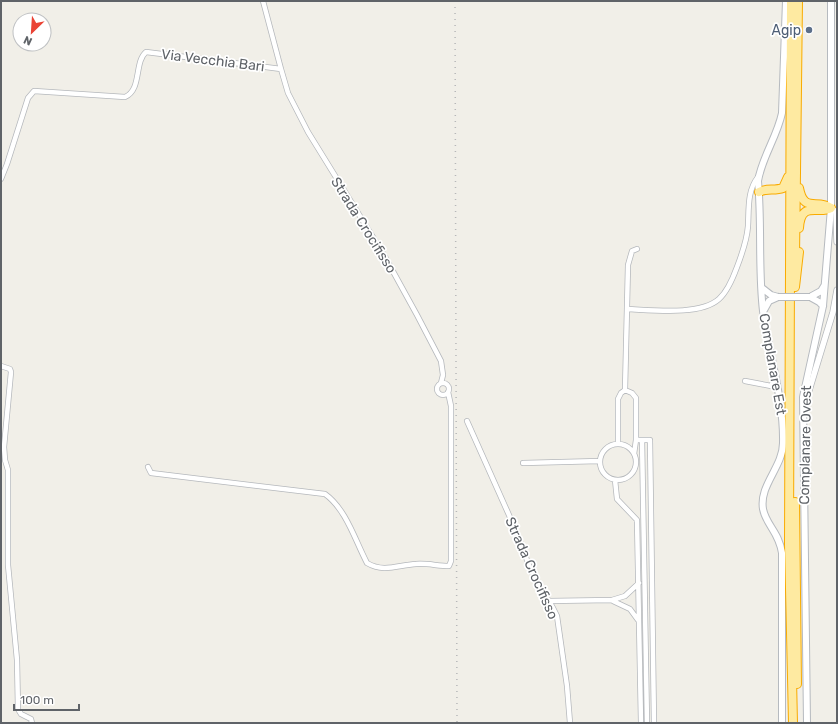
<svg xmlns="http://www.w3.org/2000/svg" width="838" height="724" font-family="Rubik,sans-serif">
	<style>
		.lines { fill: none; stroke-linecap: round; stroke-linejoin: round }
		.minor-casing { stroke: #b5b8bc; stroke-width: 6 }
		.tertiary-casing { stroke: #b5b8bc; stroke-width: 7 }
		.secondary-casing { stroke: #b6babf; stroke-width: 8 }
		.trunk-casing { stroke: #f9ab00; stroke-width: 10 }
		.minor { stroke: #fff; stroke-width: 4.5 }
		.tertiary { stroke: #fff; stroke-width: 5.5 }
		.secondary { stroke: #fff; stroke-width: 6 }
		.trunk { stroke: #feeaa1; stroke-width: 8 }
		.rail { stroke: #b6b7b8; stroke-width: 1.5; stroke-dasharray: 1 5; stroke-linecap: butt }
		.secondary-bridge-casing { stroke: #b6babf; stroke-width: 8; stroke-linecap: butt }
		.secondary-bridge { stroke: #fff; stroke-width: 6 }
		.service-dot { fill: #5c6f8a; stroke: #fff; stroke-width: 1.5 }
		.labels { text-anchor: middle; stroke-width: 3.5; stroke-linejoin: round; paint-order: stroke }
		.service-label { font-size: 14px; fill: #4e5e75; stroke: #fff; text-anchor: end }
		.street-label { font-size: 14px; fill: #5f6368; stroke: #fff }
	</style>
	<rect width="100%" height="100%" fill="#f1efe8"/>
	<g class="lines">
		<g class="minor-casing">
			<path id="minor" d="M281,69L288,93L308,132L384,255L417,315L441,361L443,375L441,383
				M1,179L7,164L28,98L34,91L125,97C142,90 134,62 146,52L281,69L263,1
				M627,309C652,310 700,316 719,299C728,291 733,278 737,267C742,254 747,240 748,226C749,209 747,191 758,177
				M1,366L10,369L11,372L4,447L5,460L8,470V565L17,660L18,709L21,714L31,719L32,723
				M745,381L771,386L775,380
				M437 389a6 6 0 1 1 12 0a6 6 0 1 1-12 0Z
				M625,390L632,393L636,398V440L634,454
				M467,421L517,533L531,571L553,608L557,616L567,686L570,723
				M636,440H650L654,723
				M642,440L647,723
				M618,444V399L621,393L625,390L628,265L632,251L637,249
				M600 462a18 18 0 1 1 36 0a18 18 0 1 1-36 0Z
				M523,463L600,461
				M148,467L151,473L325,494C346,509 355,540 367,563C384,573 398,565 416,564C427,563 438,566 449,566L451,561V406L448,392
				M615,480L617,499L637,520L641,723
				M549,601L612,600L625,596L639,583
				M613,601L630,609L638,620"/>
		</g>
		<g class="tertiary-casing">
			<path id="tertiary" d="M831,208L836,212L837,242
				M804,407L833,312L837,290"/>
		</g>
		<g class="secondary-casing">
			<path id="secondary" d="M762,288L771,295L778,297
				M810,297L821,291L824,286
				M810,297L819,302L823,306
				M764,310L769,301L778,297
				M782,723V553C779,532 766,525 763,509C759,485 783,467 783,443C784,399 769,355 763,311C758,268 762,224 758,181C762,157 777,137 782,113L786,1
				M807,723L803,397L823,306L831,208V1"/>
		</g>
		<g class="trunk-casing">
			<path id="trunk" d="M791,1L789,544L793,723
				M799,188C804,214 817,198 831,208
				M759,192C766,188 775,191 783,188L788,177
				M799,228C801,200 818,215 831,208
				M795,258L798,1
				M795,287L799,252
				M795,502L797,684"/>
		</g>
		<use href="#minor" class="minor"/>
		<use href="#tertiary" class="tertiary"/>
		<use href="#secondary" class="secondary"/>
		<use href="#trunk" class="trunk"/>
		<path class="rail" d="M455,1L457,723"/>
		<g class="secondary-bridge-casing">
			<path id="secondary-bridge" d="M778,297H810"/>
		</g>
		<use href="#secondary-bridge" class="secondary-bridge"/>
	</g>
	<circle class="service-dot" cx="809" cy="30" r="4"/>
	<g class="labels">
		<g class="service-label">
			<text x="801" y="35">Agip</text>
		</g>
		<g class="street-label">
			<text transform="translate(213 60) rotate(7)" y="5">Via Vecchia Bari</text>
			<text transform="translate(364 225) rotate(58)" y="5">Strada Crocifisso</text>
			<text transform="translate(773 364) rotate(80)" y="5">Complanare Est</text>
			<text transform="translate(805 445) rotate(-89)" y="5">Complanare Ovest</text>
			<text transform="translate(532 568) rotate(66)" y="5">Strada Crocifisso</text>
		</g>
	</g>
	<rect width="838" height="724" fill="none" stroke="#5f6368" stroke-width="4"/>
	<g transform="translate(32 32) rotate(205)"><circle r="19" fill="#ffffff" stroke="#bfc1c3"/>
	<path d="M0-3L7 15L0 10L-7 15Z" fill="#ea4335"/>
	<text y="-6" font-size="11" font-weight="bold" text-anchor="middle" fill="#5f6368">N</text>
	</g>
	<path d="M14 704v6h65v-6" fill="none" stroke="#5f6368" stroke-width="2"/>
	<text x="20" y="704" font-size="12" fill="#5f6368" stroke="#ffffff" stroke-width="3" paint-order="stroke">100 m</text>
</svg>
